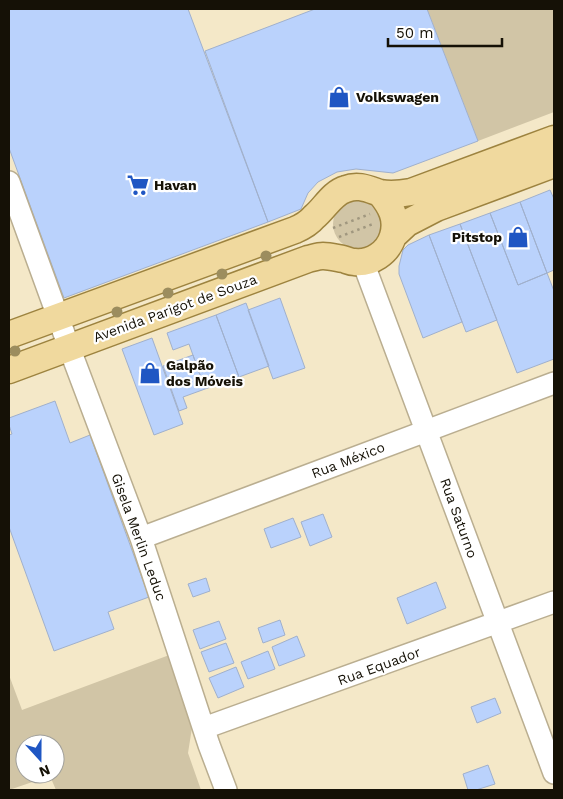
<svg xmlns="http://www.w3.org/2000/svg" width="563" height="799" font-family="'Work Sans',sans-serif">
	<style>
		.green { fill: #d1c5a6; fill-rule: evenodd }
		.building { fill: #bad2fc; stroke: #a0b0cc }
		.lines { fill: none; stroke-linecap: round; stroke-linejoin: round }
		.minor-casing { stroke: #baae90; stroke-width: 24 }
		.major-casing { stroke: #9d833f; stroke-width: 29 }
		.path { stroke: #a0977f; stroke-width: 2.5; stroke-dasharray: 2.5 4; stroke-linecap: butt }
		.minor { stroke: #fff; stroke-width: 21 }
		.major { stroke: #f0d99e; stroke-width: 26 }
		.tree { fill: #9c8d5e }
		.labels { text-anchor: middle; stroke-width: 4.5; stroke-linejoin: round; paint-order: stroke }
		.poi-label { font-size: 14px; font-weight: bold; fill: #151106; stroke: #fff; text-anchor: start }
		.street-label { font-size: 14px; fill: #151106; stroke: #fff }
	</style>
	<rect width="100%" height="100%" fill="#f4e8c8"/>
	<path class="green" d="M427,9H554V112L478,141Z
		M333 224a25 25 0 1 1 50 0a25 25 0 1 1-50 0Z
		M172,654L194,715L188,753L201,790H56L50,776L9,790V675L22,710ZM25,744H55V774H25Z"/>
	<path class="building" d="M9,9H188L268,222L64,298L9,148Z
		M315,9H427L478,141L393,173L356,169L337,172L318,182L308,193L301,209L268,222L205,51Z
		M550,190L554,199V270L547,273L520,202Z
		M520,202L547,273L518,285L490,213Z
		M490,213L518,285L547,273L554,291V359L517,373L460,224Z
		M460,224L497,320L466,332L429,235Z
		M429,235L462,322L423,338L399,274V266L403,250L408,245Z
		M280,298L305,368L273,379L248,310Z
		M246,303L269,366L239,377L216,315Z
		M216,315L239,377L205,389L189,344L173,350L167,333Z
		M152,338L183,424L154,435L122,349Z
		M193,355L205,389L183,397L187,408L179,411L163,366Z
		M55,401L70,443L90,435L149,597L108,612L114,629L54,651L9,527V435L12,434L9,425V418Z
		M323,514L332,537L310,546L301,522Z
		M293,518L301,537L271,548L264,529Z
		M206,578L210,591L193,597L188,584Z
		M436,582L446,608L407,624L397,598Z
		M280,620L285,635L263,643L258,628Z
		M219,621L226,639L200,649L193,630Z
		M297,636L305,656L279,666L272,647Z
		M226,643L234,663L209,672L201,652Z
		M268,651L275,669L248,679L241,662Z
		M236,667L244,687L218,698L209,678Z
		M495,698L501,713L477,723L471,707Z
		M488,765L495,784L476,790H468L463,774Z"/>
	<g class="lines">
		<g class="minor-casing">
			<path id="minor" d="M9,182L69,347L141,538L209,745L226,790
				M363,262L554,773
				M141,538L554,383
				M204,728L554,602"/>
		</g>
		<g class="major-casing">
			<path id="major" d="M393,236L407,223L436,208L554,164
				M9,335L295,230C302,227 309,223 314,217C325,208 332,193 346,189C358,184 368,189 380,193C390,195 400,194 411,192L554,139
				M9,370L308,259C313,258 318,256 323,256C329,256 337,258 343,259C347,260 350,262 354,262C371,264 388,253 393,236C398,219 391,206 380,193"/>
		</g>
		<path class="path" d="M333,228L370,214
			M339,237L373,224"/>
		<use href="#minor" class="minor"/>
		<use href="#major" class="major"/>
	</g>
	<g class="tree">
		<circle cx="266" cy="256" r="5.5"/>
		<circle cx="222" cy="274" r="5.5"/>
		<circle cx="168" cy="293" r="5.5"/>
		<circle cx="117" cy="312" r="5.5"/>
		<circle cx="15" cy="351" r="5.5"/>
	</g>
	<defs>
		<g id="shop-bare" transform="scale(1.725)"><path d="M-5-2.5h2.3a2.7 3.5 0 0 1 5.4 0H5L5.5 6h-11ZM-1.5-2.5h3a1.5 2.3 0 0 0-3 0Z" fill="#1f56c3" stroke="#fff" stroke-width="2.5" paint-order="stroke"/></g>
		<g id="supermarket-bare" transform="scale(1.725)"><path d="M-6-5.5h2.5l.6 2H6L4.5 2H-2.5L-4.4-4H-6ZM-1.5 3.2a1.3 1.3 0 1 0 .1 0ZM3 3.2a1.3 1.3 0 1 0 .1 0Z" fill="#1f56c3" stroke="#fff" stroke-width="2.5" paint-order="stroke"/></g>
	</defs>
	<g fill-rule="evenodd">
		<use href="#shop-bare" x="339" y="97"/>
		<use href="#supermarket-bare" x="138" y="185"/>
		<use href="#shop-bare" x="518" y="237"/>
		<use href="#shop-bare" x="150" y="373"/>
	</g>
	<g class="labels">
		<g class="poi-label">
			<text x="356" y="102">Volkswagen</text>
			<text x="154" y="190">Havan</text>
			<text x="502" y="242" text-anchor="end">Pitstop</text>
			<text x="166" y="370">Galpão<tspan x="166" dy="16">dos Móveis</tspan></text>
		</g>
		<g class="street-label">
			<text transform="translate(175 308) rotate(-20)" y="5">Avenida Parigot de Souza</text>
			<text transform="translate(348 460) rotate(-21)" y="5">Rua México</text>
			<text transform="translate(459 518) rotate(70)" y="5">Rua Saturno</text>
			<text transform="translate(139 537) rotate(70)" y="5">Gisela Merlin Leduc</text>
			<text transform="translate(379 666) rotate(-20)" y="5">Rua Equador</text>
		</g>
	</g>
	<rect width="563" height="799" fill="none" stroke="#151106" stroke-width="20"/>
	<g transform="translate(40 759) rotate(159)"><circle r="24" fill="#ffffff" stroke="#a1a09b"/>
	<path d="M0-4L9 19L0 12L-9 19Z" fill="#1f56c3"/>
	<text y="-8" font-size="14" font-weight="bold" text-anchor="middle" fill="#151106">N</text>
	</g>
	<path d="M388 38v8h114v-8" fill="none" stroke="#151106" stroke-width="2.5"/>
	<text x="396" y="38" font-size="15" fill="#151106" stroke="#ffffff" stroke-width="4" paint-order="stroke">50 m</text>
</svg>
